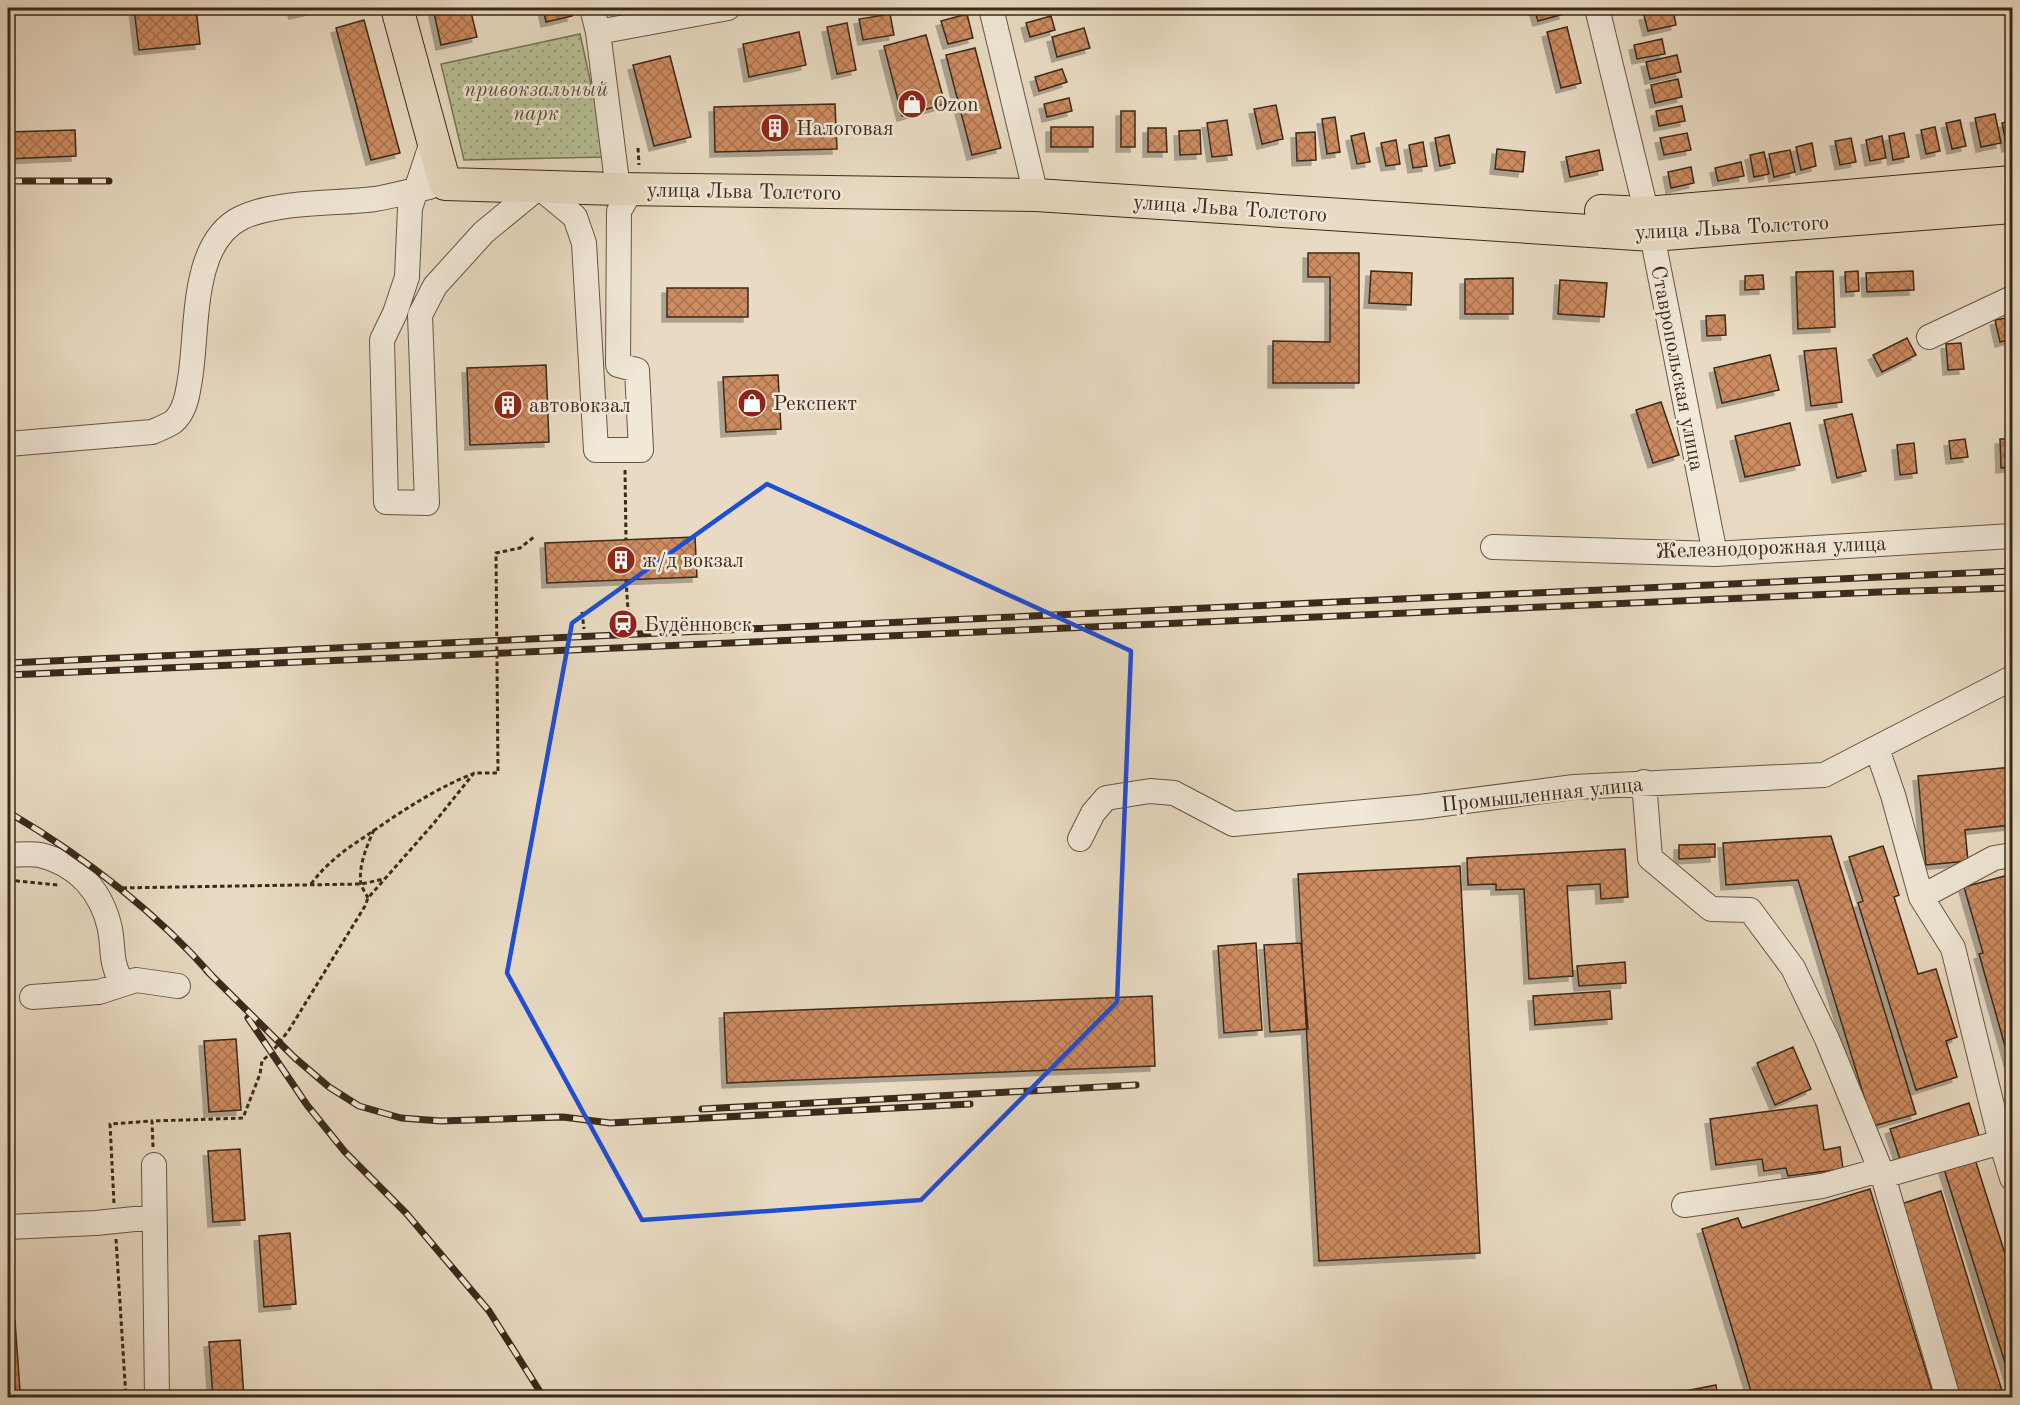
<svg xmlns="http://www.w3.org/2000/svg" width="2020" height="1405" font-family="'Old Standard TT',serif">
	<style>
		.park { fill: url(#park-dots); stroke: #787457; stroke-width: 1.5 }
		.building { fill: url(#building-cross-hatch); stroke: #3b291a; stroke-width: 1.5; filter: url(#shadow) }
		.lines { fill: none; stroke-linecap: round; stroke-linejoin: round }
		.minor-casing { stroke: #665644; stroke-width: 26 }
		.major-casing { stroke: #3b291a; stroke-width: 34 }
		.path { stroke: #3b291a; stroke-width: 3; stroke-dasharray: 4.5 3; stroke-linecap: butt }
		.minor { stroke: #f1e8d8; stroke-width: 24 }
		.major { stroke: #e9dbc3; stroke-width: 32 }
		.rail-casing { stroke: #3b291a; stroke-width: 7 }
		.rail { stroke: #f1e8d8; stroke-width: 4.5; stroke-dasharray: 14; stroke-linecap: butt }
		.marked { fill: none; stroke: #1d4ed8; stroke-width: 4.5; stroke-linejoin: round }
		.labels { text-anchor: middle; stroke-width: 5; stroke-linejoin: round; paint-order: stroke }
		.park-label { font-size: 21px; font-style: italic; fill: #5a4f38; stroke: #f1e8d8 }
		.poi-label { font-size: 21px; fill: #3b291a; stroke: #f1e8d8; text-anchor: start }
		.street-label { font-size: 21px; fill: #3b291a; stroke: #f1e8d8 }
	</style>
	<defs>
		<pattern id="park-dots" width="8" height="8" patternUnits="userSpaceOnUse" patternTransform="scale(1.5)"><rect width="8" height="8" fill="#b6c094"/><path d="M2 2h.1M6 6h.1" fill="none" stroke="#959c78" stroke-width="1.8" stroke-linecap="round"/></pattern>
		<pattern id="building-cross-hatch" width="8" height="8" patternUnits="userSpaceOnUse" patternTransform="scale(1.5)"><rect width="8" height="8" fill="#cd8b61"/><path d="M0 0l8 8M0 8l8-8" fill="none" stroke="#a8724f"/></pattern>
		<filter id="shadow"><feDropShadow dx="-5" dy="5" stdDeviation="0" flood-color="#0004"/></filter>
	</defs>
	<rect width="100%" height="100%" fill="#e9dbc3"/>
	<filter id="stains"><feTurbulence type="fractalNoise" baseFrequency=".00333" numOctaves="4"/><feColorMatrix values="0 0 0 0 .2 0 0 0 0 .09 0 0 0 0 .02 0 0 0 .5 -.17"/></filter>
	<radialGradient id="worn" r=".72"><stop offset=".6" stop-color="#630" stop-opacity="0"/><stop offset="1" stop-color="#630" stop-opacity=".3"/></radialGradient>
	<path class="park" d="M580,34L607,157L464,160L441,64Z"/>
	<path class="building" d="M134,8H196L200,44L139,50Z
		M292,8H320L294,14Z
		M433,8H470L477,37L441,45Z
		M543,8H570L572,16L546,22Z
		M1534,8H1563L1564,14L1538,21Z
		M1673,9L1676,25L1648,31L1644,15Z
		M890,14L894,35L863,40L859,19Z
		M967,14L973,38L948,44L941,21Z
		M1051,16L1055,30L1030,37L1026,23Z
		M364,20L400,153L371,160L336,28Z
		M847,23L856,70L837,74L827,27Z
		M1567,27L1581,83L1561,88L1547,32Z
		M1084,28L1090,48L1057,57L1052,37Z
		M799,32L806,65L749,77L743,44Z
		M926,35L945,104L902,116L884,46Z
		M1662,39L1665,54L1637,59L1634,45Z
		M975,48L1001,148L972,155L946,55Z
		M1677,55L1681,72L1650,79L1646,62Z
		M670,56L691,137L654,146L633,65Z
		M1062,69L1067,82L1039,91L1035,77Z
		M1678,79L1682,97L1655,103L1651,85Z
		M1069,98L1072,111L1047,117L1044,104Z
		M835,104L837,149L715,152L714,107Z
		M1276,105L1283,139L1262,144L1254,109Z
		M1682,106L1685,121L1659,126L1656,111Z
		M1121,111H1135V147H1121Z
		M1995,114L2001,143L1981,147L1975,118Z
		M1335,117L1340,152L1327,154L1322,119Z
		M1227,120L1232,155L1212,157L1207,123Z
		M1960,120L1966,146L1952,149L1946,123Z
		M2012,121V145L2007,147L2002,123Z
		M1051,127H1093V147H1051Z
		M1935,127L1940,151L1926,154L1921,130Z
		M1148,128H1166L1167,152H1148Z
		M75,130L76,156L8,159V132Z
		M1200,130L1201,154L1180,155L1179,131Z
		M1315,132L1316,160L1297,161L1296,133Z
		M1364,133L1370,162L1357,164L1351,136Z
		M1687,133L1691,150L1664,155L1660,138Z
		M1904,133L1909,157L1893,160L1889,136Z
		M1449,135L1455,163L1440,166L1435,138Z
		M1882,136L1886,158L1870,161L1866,140Z
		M1851,138L1856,162L1840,165L1835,141Z
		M1396,140L1400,164L1386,166L1381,143Z
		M1423,142L1427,166L1413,168L1409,145Z
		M1812,143L1816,166L1801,170L1796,147Z
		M1497,149L1525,152L1523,172L1495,169Z
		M1599,150L1603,170L1570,177L1566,157Z
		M1790,150L1795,172L1774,177L1769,154Z
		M1764,152L1769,174L1754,177L1750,155Z
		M1741,162L1744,176L1718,181L1715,168Z
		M1691,167L1694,183L1671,188L1668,172Z
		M1308,253H1359V383H1273V341L1330,342V277H1308Z
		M1371,271L1412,273L1411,305L1369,303Z
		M1833,271L1835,327L1798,329L1796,272Z
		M1858,271L1859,291L1846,292L1845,272Z
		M1913,271L1914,290L1867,292L1866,273Z
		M1763,275L1764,289L1745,290V276Z
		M1513,278V314H1465V279Z
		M1560,280L1607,283L1604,317L1558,314Z
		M667,288H748V317H667Z
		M1725,315L1726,335L1707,336L1706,316Z
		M2012,317V339L2000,342L1995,320Z
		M1907,338L1916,355L1882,372L1873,355Z
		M1961,343L1964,369L1948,370L1946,344Z
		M1836,348L1842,402L1811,406L1804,351Z
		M1770,355L1779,390L1722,403L1714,368Z
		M546,365L549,442L470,445L467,368Z
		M778,375L781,429L726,432L723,377Z
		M1661,402L1679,455L1653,463L1636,410Z
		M1852,414L1866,471L1837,478L1824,420Z
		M1790,423L1800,465L1745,477L1735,436Z
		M1965,439L1968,457L1951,459L1949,441Z
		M2000,439H2012V467L2001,468Z
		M1914,443L1917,473L1900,475L1897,445Z
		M695,537L697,577L547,583L545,543Z
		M2012,767V825L1965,830L1968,861L1926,865L1918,776Z
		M1831,836L1916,1114L1873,1126L1798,880L1726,885L1723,843Z
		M1715,844V857L1679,859V845Z
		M1883,846L1899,895L1894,897L1918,974L1936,969L1957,1037L1946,1041L1957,1077L1916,1090L1858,903L1863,901L1849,857Z
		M1625,849L1628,897L1601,899L1600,884L1567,886L1573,976L1529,979L1524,889L1496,890V884L1468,885L1467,858Z
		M1460,866L1480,1253L1319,1261L1298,874Z
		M2012,874V1071L1979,954L1983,953L1964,887Z
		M1256,943L1262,1030L1224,1033L1218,946Z
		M1301,943L1308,1029L1270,1032L1264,945Z
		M1625,962L1626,983L1579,986L1577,966Z
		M1610,991L1612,1019L1535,1025L1533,996Z
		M1152,996L1155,1066L727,1083L724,1013Z
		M236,1039L241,1110L209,1112L204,1041Z
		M1793,1047L1811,1089L1775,1105L1757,1063Z
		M1969,1103L1979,1136L1901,1162L1890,1129Z
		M1817,1105L1824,1150L1840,1147L1843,1169L1788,1176L1786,1168L1764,1171L1762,1159L1716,1165L1710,1119Z
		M240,1149L245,1220L213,1222L208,1151Z
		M1974,1156L2012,1276V1385L1943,1166Z
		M1870,1189L1934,1397L1895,1398L1894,1395L1886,1398H1753L1702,1229L1738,1218L1742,1228Z
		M1941,1191L2003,1394L1992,1398H1957L1898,1205Z
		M290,1233L296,1304L264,1307L259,1236Z
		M8,1321H15L20,1391L8,1392Z
		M240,1340L244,1398H213L209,1342Z
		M1716,1385L1718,1398H1650Z"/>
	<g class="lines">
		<g class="minor-casing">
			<path id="minor" d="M592,8L598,32L618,189
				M991,8L1036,195
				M1597,8L1652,235L1715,554
				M598,32L728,8
				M433,139L410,208L407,277L395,313L382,340L386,502L427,503L420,315L435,286L484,232L539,187L575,217L584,243L596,450H641L637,370L618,365L619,211L632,189
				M1929,337L2012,298
				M8,444L152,432C159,429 167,426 173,422C184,413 187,398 189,385C199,336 188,244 241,218C275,201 336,204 375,199C393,196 411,191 429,187
				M1493,547L1715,554L2012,536
				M1877,749L1893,795L1921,897L1953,948L2001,1142L2012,1178
				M1644,782L1650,858L1711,909L1750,910L1793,968L1827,1039L1883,1176L1948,1398
				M1080,839L1093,813L1106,798L1150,791L1174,793L1233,824L1420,807L1574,787L1824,775L2012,678
				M8,855C18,855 30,853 40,855C78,864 102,892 110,929C114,952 110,962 122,983
				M1921,897L1994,858L2012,855
				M32,997L99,992L136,980L178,986
				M154,1165L157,1398
				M1883,1176L2001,1142
				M1684,1205L1822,1186L1880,1170
				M8,1227L96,1223L154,1217"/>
		</g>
		<g class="major-casing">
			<path id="major" d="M397,8L445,184L618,189L1036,195L1652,235L2012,207
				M1601,211L1646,213L2012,182"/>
		</g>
		<path class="path" d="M638,148L639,165
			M625,470L626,540
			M626,580L628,610
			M582,612L584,629
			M8,880L58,885
			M311,884C326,864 343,851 363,838C399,813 431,791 472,774
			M115,888L361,884L384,879
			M368,898C366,894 362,888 361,884C358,867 367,845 374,830
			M153,1147L152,1121L243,1118L260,1074L262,1061L272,1052L289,1030L365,906L368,898L434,823L474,773H498L496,553L520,548L534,537
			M114,1203L110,1124L152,1121
			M116,1239L126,1398"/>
		<use href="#minor" class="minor"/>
		<use href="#major" class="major"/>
		<g class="rail-casing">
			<path id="rail" d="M8,181H109
				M8,663L2012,571
				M8,675L1879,592L2012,588
				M8,812C83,856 155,911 213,977
				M207,971L295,1058L329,1087L359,1106L401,1118L441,1121L563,1117L610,1123L970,1104
				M248,1018L307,1105L345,1152L406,1213L489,1311L544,1398
				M702,1109L1136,1085"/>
		</g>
		<use href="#rail" class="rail"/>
	</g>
	<path class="marked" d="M767,484L1131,651L1117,1002L921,1200L642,1220L507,973L572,623Z"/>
	<defs>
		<g id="shop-disc" transform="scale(1.5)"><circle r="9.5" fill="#8f2418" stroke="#f1e8d8"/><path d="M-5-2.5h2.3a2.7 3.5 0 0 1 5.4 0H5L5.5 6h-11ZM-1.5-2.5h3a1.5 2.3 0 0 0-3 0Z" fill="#fff"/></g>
		<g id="building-disc" transform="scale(1.5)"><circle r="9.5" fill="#8f2418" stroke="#f1e8d8"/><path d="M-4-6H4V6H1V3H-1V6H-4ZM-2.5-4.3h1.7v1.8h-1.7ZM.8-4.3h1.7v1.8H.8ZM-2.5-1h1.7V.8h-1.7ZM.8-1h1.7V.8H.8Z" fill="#fff"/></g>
		<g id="station-disc" transform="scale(1.5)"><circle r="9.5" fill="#8f2418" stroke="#f1e8d8"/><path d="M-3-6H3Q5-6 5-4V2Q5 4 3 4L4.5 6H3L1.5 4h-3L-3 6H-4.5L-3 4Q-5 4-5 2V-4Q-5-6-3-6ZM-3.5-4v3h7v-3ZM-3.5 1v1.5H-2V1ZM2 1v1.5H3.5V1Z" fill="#fff"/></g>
	</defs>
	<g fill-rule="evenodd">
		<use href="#shop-disc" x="912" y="104"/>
		<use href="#building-disc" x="775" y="128"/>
		<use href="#shop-disc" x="752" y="403"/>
		<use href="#building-disc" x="508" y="405"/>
		<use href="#building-disc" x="621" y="560"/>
		<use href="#station-disc" x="623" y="624"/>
	</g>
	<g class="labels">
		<g class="park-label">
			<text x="536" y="96">привокзальный<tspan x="536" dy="24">парк</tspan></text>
		</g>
		<g class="poi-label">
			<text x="933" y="111">Ozon</text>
			<text x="796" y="135">Налоговая</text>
			<text x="773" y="410">Рекспект</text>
			<text x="529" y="412">автовокзал</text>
			<text x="642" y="567">ж/д вокзал</text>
			<text x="644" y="631">Будённовск</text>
		</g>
		<g class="street-label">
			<text transform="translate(744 191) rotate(1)" y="7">улица Льва Толстого</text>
			<text transform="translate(1230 208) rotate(4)" y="7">улица Льва Толстого</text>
			<text transform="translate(1732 227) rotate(-3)" y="7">улица Льва Толстого</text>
			<text transform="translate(1678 368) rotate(79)" y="7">Ставропольская улица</text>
			<text transform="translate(1771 547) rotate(-2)" y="7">Железнодорожная улица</text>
			<text transform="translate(1542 794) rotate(-6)" y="7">Промышленная улица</text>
		</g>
	</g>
	<rect width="2020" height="1405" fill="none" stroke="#e9dbc3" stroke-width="30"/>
	<rect x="9" y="9" width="2002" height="1387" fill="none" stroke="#3b291a" stroke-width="3"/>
	<rect x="15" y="15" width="1990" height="1375" fill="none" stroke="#3b291a" stroke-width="1.5"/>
	<rect width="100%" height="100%" filter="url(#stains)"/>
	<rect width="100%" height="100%" fill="url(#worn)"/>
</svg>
